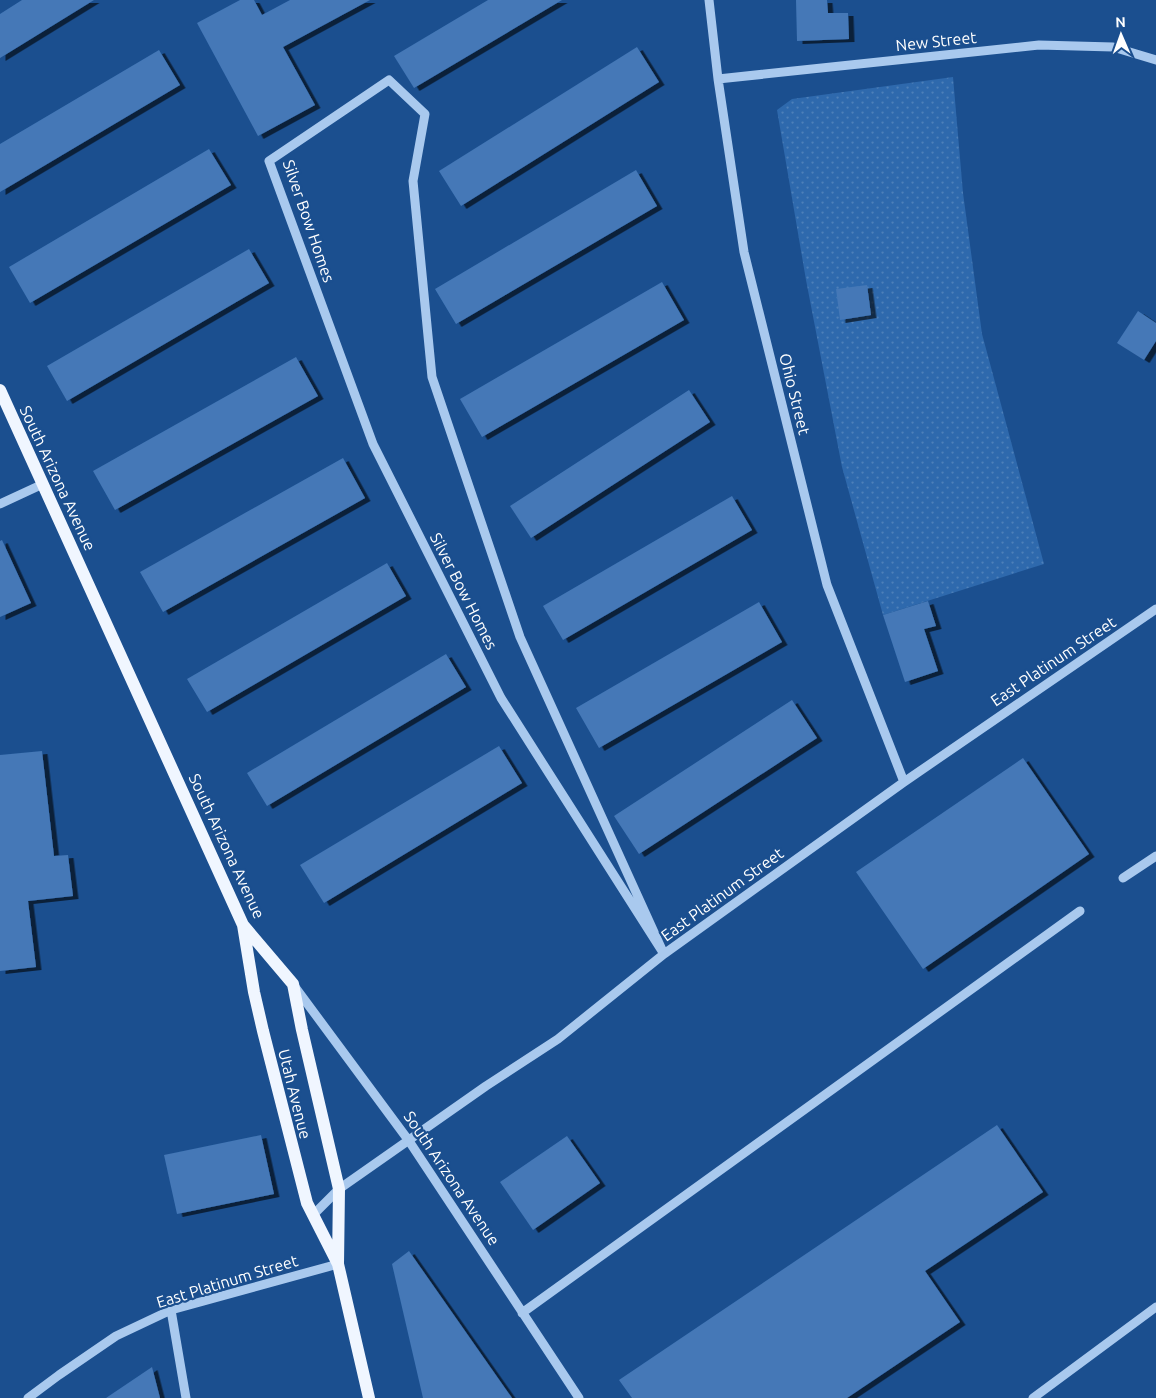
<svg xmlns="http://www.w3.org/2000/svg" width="1156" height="1398" font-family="Ubuntu,sans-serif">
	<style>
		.green { fill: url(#green-dots) }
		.building { fill: #4478b7; filter: url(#shadow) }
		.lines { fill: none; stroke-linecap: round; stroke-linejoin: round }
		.minor { stroke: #a9c9ee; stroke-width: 9 }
		.major { stroke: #f0f6ff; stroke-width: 12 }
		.labels { text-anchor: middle; stroke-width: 4.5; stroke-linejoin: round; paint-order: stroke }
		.street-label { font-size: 16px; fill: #fff; stroke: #1b4f8f }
	</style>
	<defs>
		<pattern id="green-dots" width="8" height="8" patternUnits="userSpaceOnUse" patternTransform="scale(1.25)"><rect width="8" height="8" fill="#2e69ad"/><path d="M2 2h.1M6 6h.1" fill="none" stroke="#4d80b9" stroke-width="1.8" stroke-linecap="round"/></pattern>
		<filter id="shadow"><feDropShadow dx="5.5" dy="3" stdDeviation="0" flood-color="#0009"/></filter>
	</defs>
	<rect width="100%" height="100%" fill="#1b4f8f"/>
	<path class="green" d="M953,77L963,193L982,334L1044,564L883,615L842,467L806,280L777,110L792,99Z"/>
	<path class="building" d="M22,0H94L0,58V14Z
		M240,0H254L262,15L290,0H370L283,47L315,105L258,136L197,23Z
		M488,0H562L414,88L394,56Z
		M796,0H827L828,13H848L849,39L797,41Z
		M637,47L659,82L461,206L439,171Z
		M159,50L180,85L0,192V144Z
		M209,149L231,185L30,303L9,267Z
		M636,170L657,206L456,324L435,289Z
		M249,249L269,283L67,401L47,366Z
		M662,282L684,320L482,437L460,399Z
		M867,285L871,315L840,320L836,289Z
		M1138,311L1156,323V341L1144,360L1117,343Z
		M296,357L318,396L115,510L93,471Z
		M689,390L710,422L531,538L510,506Z
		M343,458L365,498L163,612L140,572Z
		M732,496L752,530L563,640L543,606Z
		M2,540L31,603L0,617V541Z
		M387,563L406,596L207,712L187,679Z
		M928,601L936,626L924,629L938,671L905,682L883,615Z
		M759,602L782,642L599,748L576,708Z
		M446,654L466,687L267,806L247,773Z
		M792,700L817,738L639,854L614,816Z
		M499,746L522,783L324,903L300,865Z
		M42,751L54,856L68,855L73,896L28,901L36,967L0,971V755Z
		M1023,758L1089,854L923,969L856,872Z
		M997,1125L1043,1192L925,1271L960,1322L847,1398H632L619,1380Z
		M261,1135L274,1194L177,1214L164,1155Z
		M567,1136L600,1183L533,1230L500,1182Z
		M409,1251L512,1398H423L392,1264Z
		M152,1367L160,1398H106Z"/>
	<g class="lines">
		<path class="minor" d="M709,0L718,79L744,252L827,585L904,782
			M718,79L1039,45L1113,47L1156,60
			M389,80L425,114L413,181L432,377L520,637L664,954L501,698L373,444L269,161Z
			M0,504L43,484
			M1123,878L1156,856
			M295,987L409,1141L579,1398
			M313,1215L339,1189L486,1086L558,1039L664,954L904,782L1156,609
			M171,1310L186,1398
			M522,1313L1080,911
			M28,1398L59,1375L116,1336L171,1310L338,1264
			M1033,1398L1156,1307"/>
		<path class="major" d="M0,390L243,925L293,984L302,1030L339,1189L338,1264
			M243,925L254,992L263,1031L307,1203L338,1264L369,1398"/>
	</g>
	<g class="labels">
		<g class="street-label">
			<text transform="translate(936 41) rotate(-6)" y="6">New Street</text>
			<text transform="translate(309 221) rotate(71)" y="6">Silver Bow Homes</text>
			<text transform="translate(795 394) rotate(76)" y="6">Ohio Street</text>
			<text transform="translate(58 478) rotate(65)" y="6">South Arizona Avenue</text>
			<text transform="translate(464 591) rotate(63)" y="6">Silver Bow Homes</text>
			<text transform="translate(1053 661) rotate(-34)" y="6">East Platinum Street</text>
			<text transform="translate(227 846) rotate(65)" y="6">South Arizona Avenue</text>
			<text transform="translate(722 894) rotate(-36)" y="6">East Platinum Street</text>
			<text transform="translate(295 1094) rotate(76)" y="6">Utah Avenue</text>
			<text transform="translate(452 1178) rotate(56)" y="6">South Arizona Avenue</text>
			<text transform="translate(227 1281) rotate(-17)" y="6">East Platinum Street</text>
		</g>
	</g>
	<g transform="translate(1121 35) rotate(358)" stroke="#1b4f8f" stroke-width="4" paint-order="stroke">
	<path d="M0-4L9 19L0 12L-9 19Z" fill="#ffffff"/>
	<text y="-8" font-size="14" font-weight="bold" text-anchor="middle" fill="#ffffff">N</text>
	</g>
</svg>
